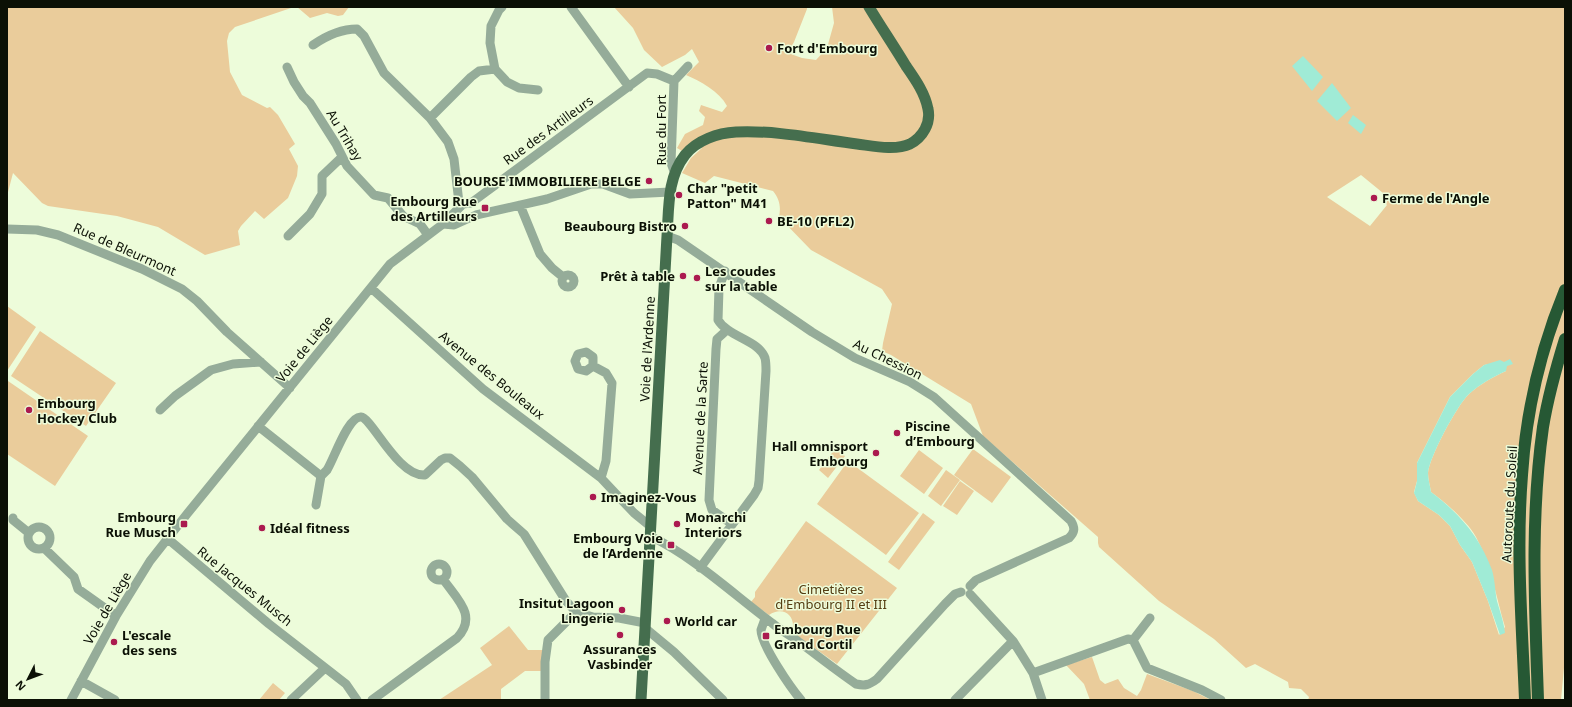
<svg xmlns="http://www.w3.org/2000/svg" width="1572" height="707" font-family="'Noto Sans',sans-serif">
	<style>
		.green { fill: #eacc9b; fill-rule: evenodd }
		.water { fill: #a0ebd6 }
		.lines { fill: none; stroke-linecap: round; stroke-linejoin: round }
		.minor { stroke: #95ac99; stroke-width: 9 }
		.major { stroke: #456e4e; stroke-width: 11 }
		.highway { stroke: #265834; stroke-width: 12 }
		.poi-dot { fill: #ab1a4f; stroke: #edfcda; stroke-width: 1.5 }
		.labels { text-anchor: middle; stroke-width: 3; stroke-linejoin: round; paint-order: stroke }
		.poi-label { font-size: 13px; font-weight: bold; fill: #0b1005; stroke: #edfcda; text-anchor: start }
		.street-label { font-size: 13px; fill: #0b1005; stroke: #edfcda }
		.park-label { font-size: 13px; fill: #543c11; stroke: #edfcda }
	</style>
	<rect width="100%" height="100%" fill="#edfcda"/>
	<path class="green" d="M7,7H294L235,27L229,33L227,41L230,72L242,95L267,108L270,107L278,115L295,144L289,149L298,166L297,176L288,198L264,219L255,211L241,226L238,231L240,245L205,255L158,227L117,216L48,206L42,203L13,173L7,196Z
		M297,7H349L343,15L338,16L327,13L310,18Z
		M614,7H807V9L794,42L788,53L802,58L816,60L827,48L834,23L832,7H1565V657L1561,700H1308L1309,697L1301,689L1289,688L1288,682L1255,664L1246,668L1214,639L1159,601L1099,547L1098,543V537L983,436L971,404L891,355L882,351L883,343L892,304L882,289L811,250L779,217C781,207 780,200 773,191L714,176L705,183L682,173L691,158L702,148L695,140L682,151L677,148L685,134L703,125L705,117L699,111L701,105L722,112L727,106C719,91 700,81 686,75L699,62L692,49L685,55L662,67L644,50L633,28ZM1361,175L1383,193L1387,201L1386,204L1387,205L1370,226L1327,197ZM1504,362L1506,371C1493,377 1480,384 1469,394C1457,405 1429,458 1428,473C1428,479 1430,486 1431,492C1445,502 1468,522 1476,537C1491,564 1496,597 1505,627L1499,635L1488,601L1472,562L1460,545L1450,526L1439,515L1418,501L1414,492L1417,481V463L1450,397L1473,374L1484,365Z
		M7,306L36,327L7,371Z
		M40,331L116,383L86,426L11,376Z
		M8,381L88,436L55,486L7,454V384Z
		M835,449L845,456L828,478L819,470Z
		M973,449L1011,477L992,503L954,475Z
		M919,450L943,468L924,494L900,476Z
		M848,461L919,513L886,555L817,504Z
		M946,470L960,480L941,506L928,496Z
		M960,481L974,491L957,515L943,506Z
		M923,513L935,522L899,570L888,562Z
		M806,521L897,588L837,664L792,632C797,616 783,605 769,615L751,602L755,597V592Z
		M509,626L528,650H543V671H525L501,689V700H439L492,665L480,648Z
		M1092,657L1100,680L1105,684L1118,679L1124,688L1137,696L1141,690L1147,674L1193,691L1211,700H1090L1084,684L1066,665Z
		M273,683L285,693L279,700H259Z"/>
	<path class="water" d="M1303,56L1323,77L1312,91L1292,66Z
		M1332,83L1351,108L1337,121L1317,101Z
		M1353,115L1366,125L1361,134L1348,123Z
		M1510,359L1513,364L1507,366L1506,371C1493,377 1480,384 1469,394C1457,405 1429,458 1428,473C1428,479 1430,486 1431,492C1459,513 1480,537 1492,570C1495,580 1495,591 1497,601C1500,612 1504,622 1505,633L1500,635L1488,601L1472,562L1460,545L1450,526L1439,515L1418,501L1414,493L1417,481V463L1450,397L1473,374L1484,365L1500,360L1504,362Z"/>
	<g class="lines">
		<path class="minor" d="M502,7L499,10L491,26L490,43L495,69L507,82L519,88L538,90
			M571,7L629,87
			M313,45C326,36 341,29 357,29L364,36L384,73L430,118L448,142L454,159L459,203L458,209
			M287,67L294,82L303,96L310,103L336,144L347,166L374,195L388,198L403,216L420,224L428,235
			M430,118L471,77L479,71L495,69
			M675,174L671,163L674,81L688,66
			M520,205L540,254L552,268L563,277
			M443,224L454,225L476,215L547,199L591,184H603L630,194L670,192
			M7,229L37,230L58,235L142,269L182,289L197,301L227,332L290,388
			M288,236L310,214L322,194V176L342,157
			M667,236L678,240L812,332L855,358L910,382L934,397L1071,521C1075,528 1075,532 1069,538L976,580L970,586
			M562 281a6 6 0 1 1 12 0a6 6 0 1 1-12 0Z
			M371,288L483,389L601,478L634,513L650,526
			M727,330L717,339L716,349L709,500L712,510L732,524
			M586,352L593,357V366L586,371L578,369L575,361L578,354Z
			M593,366L606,373L612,383L606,461L601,478
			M160,410L175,396L211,370L233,364L261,362
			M258,426L321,476L316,505
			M321,476C323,474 325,472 327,470C334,459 348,416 361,417C372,418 398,477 425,475L441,460L445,458H450L460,466L472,477L507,519L524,534L566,601L576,612L593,617L619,618L645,623
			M13,518V520L29,533
			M28 538a11 11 0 1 1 22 0a11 11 0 1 1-22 0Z
			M650,536C694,557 733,594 772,623C780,630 790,635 799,642C818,656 837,671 856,684C865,686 869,685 877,679L945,604L955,594L961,592
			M168,539L269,624L346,684L357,700
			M44,548L74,577L78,589L116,616
			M431 572a8 8 0 1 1 16 0a8 8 0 1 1-16 0Z
			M700,568L754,495L758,488L759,481L766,371C766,367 766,362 765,358C759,340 728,337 718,320L719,288L725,271
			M970,594L1013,641L1033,673L1042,700
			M765,618C764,622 762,627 761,630C761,645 791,688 801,700
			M645,628L674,652L723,700
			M1133,640L1150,618
			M1033,673L1128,639L1133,640L1147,668L1202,690L1221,700
			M81,681L115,700
			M71,700L116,616L150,561L187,514L390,264L443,224L463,204L471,203L647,73L657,74L674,81
			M291,700L325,668
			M372,700L457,638C478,616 457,599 443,579
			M545,700V662L548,640L576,612
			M955,700L1013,641"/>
		<path class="major" d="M641,700L667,236C669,208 667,178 685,155C697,140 718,133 736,132C775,130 818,139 857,144C873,146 895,151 910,144C923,137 931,123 928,109C925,93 915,79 906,66C894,46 881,27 869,7"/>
		<path class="highway" d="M1525,700C1522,625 1516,550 1522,475C1526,413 1541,348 1565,290
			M1538,700C1535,609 1530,518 1543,427C1548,397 1556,368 1565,339"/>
	</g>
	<g class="poi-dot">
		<circle cx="769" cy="48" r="4"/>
		<circle cx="649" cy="181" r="4"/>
		<circle cx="679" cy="195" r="4"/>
		<circle cx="1374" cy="198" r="4"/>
		<rect x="481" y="204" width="8" height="8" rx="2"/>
		<circle cx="769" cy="221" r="4"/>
		<circle cx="685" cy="226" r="4"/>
		<circle cx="683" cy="276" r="4"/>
		<circle cx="697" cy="278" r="4"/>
		<circle cx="29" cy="410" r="4"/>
		<circle cx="897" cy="433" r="4"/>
		<circle cx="876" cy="453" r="4"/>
		<circle cx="593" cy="497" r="4"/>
		<rect x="180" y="520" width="8" height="8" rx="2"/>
		<circle cx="677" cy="524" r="4"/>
		<circle cx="262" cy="528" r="4"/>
		<rect x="667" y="541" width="8" height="8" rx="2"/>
		<circle cx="622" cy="610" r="4"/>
		<circle cx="667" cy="621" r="4"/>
		<circle cx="620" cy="635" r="4"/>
		<rect x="762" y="632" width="8" height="8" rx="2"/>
		<circle cx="114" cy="642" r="4"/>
	</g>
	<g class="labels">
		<g class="poi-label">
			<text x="777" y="53">Fort d'Embourg</text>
			<text x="641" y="186" text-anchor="end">BOURSE IMMOBILIERE BELGE</text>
			<text x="687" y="193">Char "petit<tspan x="687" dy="15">Patton" M41</tspan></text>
			<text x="1382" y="203">Ferme de l'Angle</text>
			<text x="477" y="206" text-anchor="end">Embourg Rue<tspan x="477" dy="15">des Artilleurs</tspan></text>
			<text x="777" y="226">BE-10 (PFL2)</text>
			<text x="677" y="231" text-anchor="end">Beaubourg Bistro</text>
			<text x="705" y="276">Les coudes<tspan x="705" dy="15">sur la table</tspan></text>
			<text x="675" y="281" text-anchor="end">Prêt à table</text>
			<text x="37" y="408">Embourg<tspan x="37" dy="15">Hockey Club</tspan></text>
			<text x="905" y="431">Piscine<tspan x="905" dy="15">d’Embourg</tspan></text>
			<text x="868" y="451" text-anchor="end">Hall omnisport<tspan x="868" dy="15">Embourg</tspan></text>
			<text x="601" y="502">Imaginez-Vous</text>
			<text x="176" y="522" text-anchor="end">Embourg<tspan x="176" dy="15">Rue Musch</tspan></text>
			<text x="685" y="522">Monarchi<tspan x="685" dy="15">Interiors</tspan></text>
			<text x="270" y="533">Idéal fitness</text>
			<text x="663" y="543" text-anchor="end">Embourg Voie<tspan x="663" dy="15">de l’Ardenne</tspan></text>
			<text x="614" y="608" text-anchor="end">Insitut Lagoon<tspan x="614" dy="15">Lingerie</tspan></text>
			<text x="675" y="626">World car</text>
			<text x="774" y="634">Embourg Rue<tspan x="774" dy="15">Grand Cortil</tspan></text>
			<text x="122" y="640">L'escale<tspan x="122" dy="15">des sens</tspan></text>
			<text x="620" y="654" text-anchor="middle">Assurances<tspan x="620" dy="15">Vasbinder</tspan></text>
		</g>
		<g class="street-label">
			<text transform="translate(548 130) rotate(-36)" y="5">Rue des Artilleurs</text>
			<text transform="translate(661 130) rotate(-90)" y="5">Rue du Fort</text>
			<text transform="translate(345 135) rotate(59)" y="5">Au Trihay</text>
			<text transform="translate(125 249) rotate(24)" y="5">Rue de Bleurmont</text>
			<text transform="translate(304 349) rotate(-51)" y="5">Voie de Liège</text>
			<text transform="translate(647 349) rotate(-87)" y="5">Voie de l'Ardenne</text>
			<text transform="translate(888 359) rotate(26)" y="5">Au Chession</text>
			<text transform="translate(492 375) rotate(39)" y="5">Avenue des Bouleaux</text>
			<text transform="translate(700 418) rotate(-87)" y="5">Avenue de la Sarte</text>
			<text transform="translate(1509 504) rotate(-87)" y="5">Autoroute du Soleil</text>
			<text transform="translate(245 586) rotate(39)" y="5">Rue Jacques Musch</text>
			<text transform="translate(107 608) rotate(-60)" y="5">Voie de Liège</text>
		</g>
		<g class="park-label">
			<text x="831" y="594">Cimetières<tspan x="831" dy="15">d'Embourg II et III</tspan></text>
		</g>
	</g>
	<rect width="1572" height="707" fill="none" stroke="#0b1005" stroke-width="16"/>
	<g transform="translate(28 679) rotate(228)" stroke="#edfcda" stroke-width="3" paint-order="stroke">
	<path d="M0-3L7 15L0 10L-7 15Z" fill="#0b1005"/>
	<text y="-6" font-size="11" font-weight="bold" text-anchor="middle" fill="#0b1005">N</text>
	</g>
</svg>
